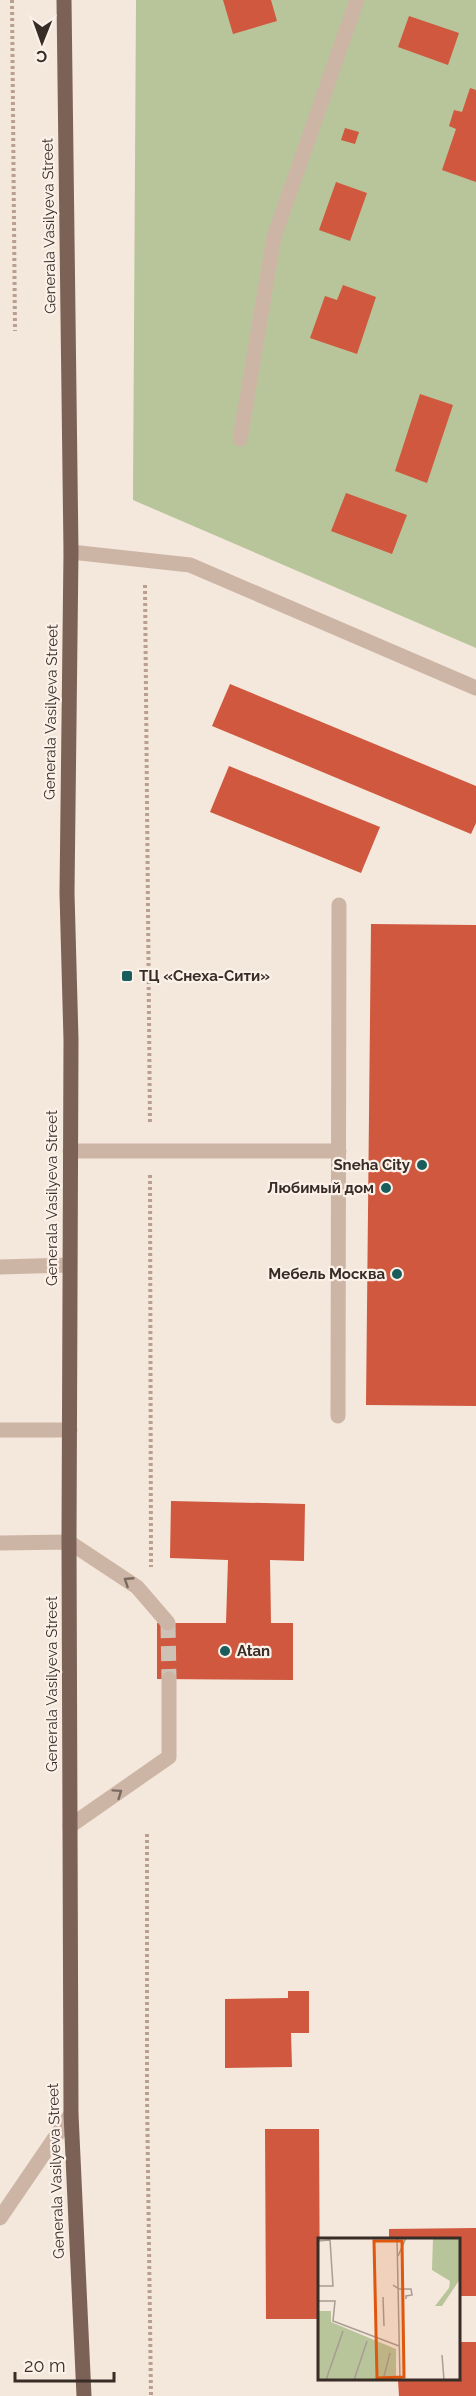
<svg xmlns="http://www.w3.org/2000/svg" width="476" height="2396" font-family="Raleway,sans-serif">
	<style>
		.green { fill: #b8c49a }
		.building { fill: #cf583e }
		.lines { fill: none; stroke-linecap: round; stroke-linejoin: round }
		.minor-tunnel { stroke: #cec2b7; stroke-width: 15; stroke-dasharray: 15 8; stroke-linecap: butt }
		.path { stroke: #b99f90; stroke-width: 4; stroke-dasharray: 3 3; stroke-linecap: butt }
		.minor { stroke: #cdb5a6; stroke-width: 15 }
		.major { stroke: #7c6157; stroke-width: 15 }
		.oneway { stroke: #7b6a60 }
		.poi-dot { fill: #1a5d5d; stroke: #fbf1e8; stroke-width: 2 }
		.labels { text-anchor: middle; stroke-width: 4.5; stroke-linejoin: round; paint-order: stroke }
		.street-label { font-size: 15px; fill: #382c27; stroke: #fbf1e8 }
		.poi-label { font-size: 15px; font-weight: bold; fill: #382c27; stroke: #fbf1e8; text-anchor: end }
		.inset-road { fill: none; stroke: #a99c93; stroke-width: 1.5 }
		.view { fill: #df570d; fill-opacity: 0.15; stroke: #df570d; stroke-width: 3 }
		.inset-edge { fill: none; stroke: #382c27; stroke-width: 3 }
	</style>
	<rect width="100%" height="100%" fill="#f4e7db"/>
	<path class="green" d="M136,0H476V648L133,500Z"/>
	<path class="building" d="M223,0H271L277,21L233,34Z
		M409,16L459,33L448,65L398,47Z
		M470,88L476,90V182L442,170L456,129L449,126L454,110L462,112Z
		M345,128L359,132L355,144L341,140Z
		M336,182L367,193L350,241L319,230Z
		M343,285L376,297L357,354L310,338L325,296L337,300Z
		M420,394L453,405L427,483L395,471Z
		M346,493L407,515L392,554L331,531Z
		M230,684L476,786V823L471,834L212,726Z
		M229,766L380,827L361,873L210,812Z
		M371,924L476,925V1406L366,1405Z
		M171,1501L305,1504L304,1561L270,1560L271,1623H293V1680L157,1679V1623H226L228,1560L170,1558Z
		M288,1991H309V2033H291L292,2067L225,2068V1999L288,1998Z
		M265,2129H319L320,2319H266Z
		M476,2228V2296H460V2240H389V2229Z
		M460,2342H476V2396H399L398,2380H460Z"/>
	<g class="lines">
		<path class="minor-tunnel" d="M168,1623L169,1679"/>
		<path class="path" d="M12,0L15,331
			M145,585L150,1125
			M150,1175L151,1567
			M147,1834V2095L151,2396"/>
		<path class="minor" d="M240,439L274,237L357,0
			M71,552L190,565L476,688
			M70,1151H339
			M0,1267L69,1265
			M338,1416L339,905
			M0,1430H70
			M0,1543L69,1542L137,1587L168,1623
			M70,1826L169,1757V1679
			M0,2218L71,2114"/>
		<path class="major" d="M64,0L71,552L67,893L71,1040L69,1542L71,2114L84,2396"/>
	</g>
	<defs><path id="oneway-chevron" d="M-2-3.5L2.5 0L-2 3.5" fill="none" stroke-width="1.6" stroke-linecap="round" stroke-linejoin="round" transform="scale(1.5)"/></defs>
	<g class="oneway">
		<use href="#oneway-chevron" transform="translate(128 1581) rotate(-147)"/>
		<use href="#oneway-chevron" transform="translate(118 1793) rotate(-35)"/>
	</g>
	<g class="poi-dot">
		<rect x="121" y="970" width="12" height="12" rx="3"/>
		<circle cx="422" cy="1165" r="6"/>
		<circle cx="386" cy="1188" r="6"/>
		<circle cx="397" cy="1274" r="6"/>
		<circle cx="225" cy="1651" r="6"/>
	</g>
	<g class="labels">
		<g class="street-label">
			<text transform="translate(49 226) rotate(-91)" y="5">Generala Vasilyeva Street</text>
			<text transform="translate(51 712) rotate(-89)" y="5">Generala Vasilyeva Street</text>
			<text transform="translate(52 1198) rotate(-90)" y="5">Generala Vasilyeva Street</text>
			<text transform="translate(52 1684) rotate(-90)" y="5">Generala Vasilyeva Street</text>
			<text transform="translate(56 2171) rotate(-92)" y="5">Generala Vasilyeva Street</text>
		</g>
		<g class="poi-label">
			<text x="139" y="981" text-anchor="start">ТЦ «Снеха-Сити»</text>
			<text x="410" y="1170">Sneha City</text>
			<text x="374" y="1193">Любимый дом</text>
			<text x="385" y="1279">Мебель Москва</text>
			<text x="237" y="1656" text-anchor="start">Atan</text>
		</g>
	</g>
	<g transform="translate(318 2238)">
		<rect width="142" height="142" fill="#f4e7db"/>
		<path d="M115,0L142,1V41L124,68H117L131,50L132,43L114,32ZM0,73H13V84L78,111V142H0Z" fill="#b8c49a"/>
		<path class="inset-road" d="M79,0L82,142M0,3L12,2L15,48H0M80,18L88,0M75,47L81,51H93L94,57L88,58V61M65,59L66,88M0,63H17L15,83L81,108M124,117L126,142M8,142L25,93M36,142L49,103M65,142L72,115"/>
		<path class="view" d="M56,3H84L86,139L59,140Z"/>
		<rect width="142" height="142" class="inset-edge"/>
	</g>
	<g transform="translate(42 42) rotate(181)" stroke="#fbf1e8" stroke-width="4.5" paint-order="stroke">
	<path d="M0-4.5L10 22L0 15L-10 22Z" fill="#382c27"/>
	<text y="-9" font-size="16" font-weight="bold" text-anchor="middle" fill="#382c27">С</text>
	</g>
	<path d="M15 2372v9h99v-9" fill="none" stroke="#382c27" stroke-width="3"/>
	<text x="24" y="2372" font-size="18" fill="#382c27" stroke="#fbf1e8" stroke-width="4.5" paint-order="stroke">20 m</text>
</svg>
